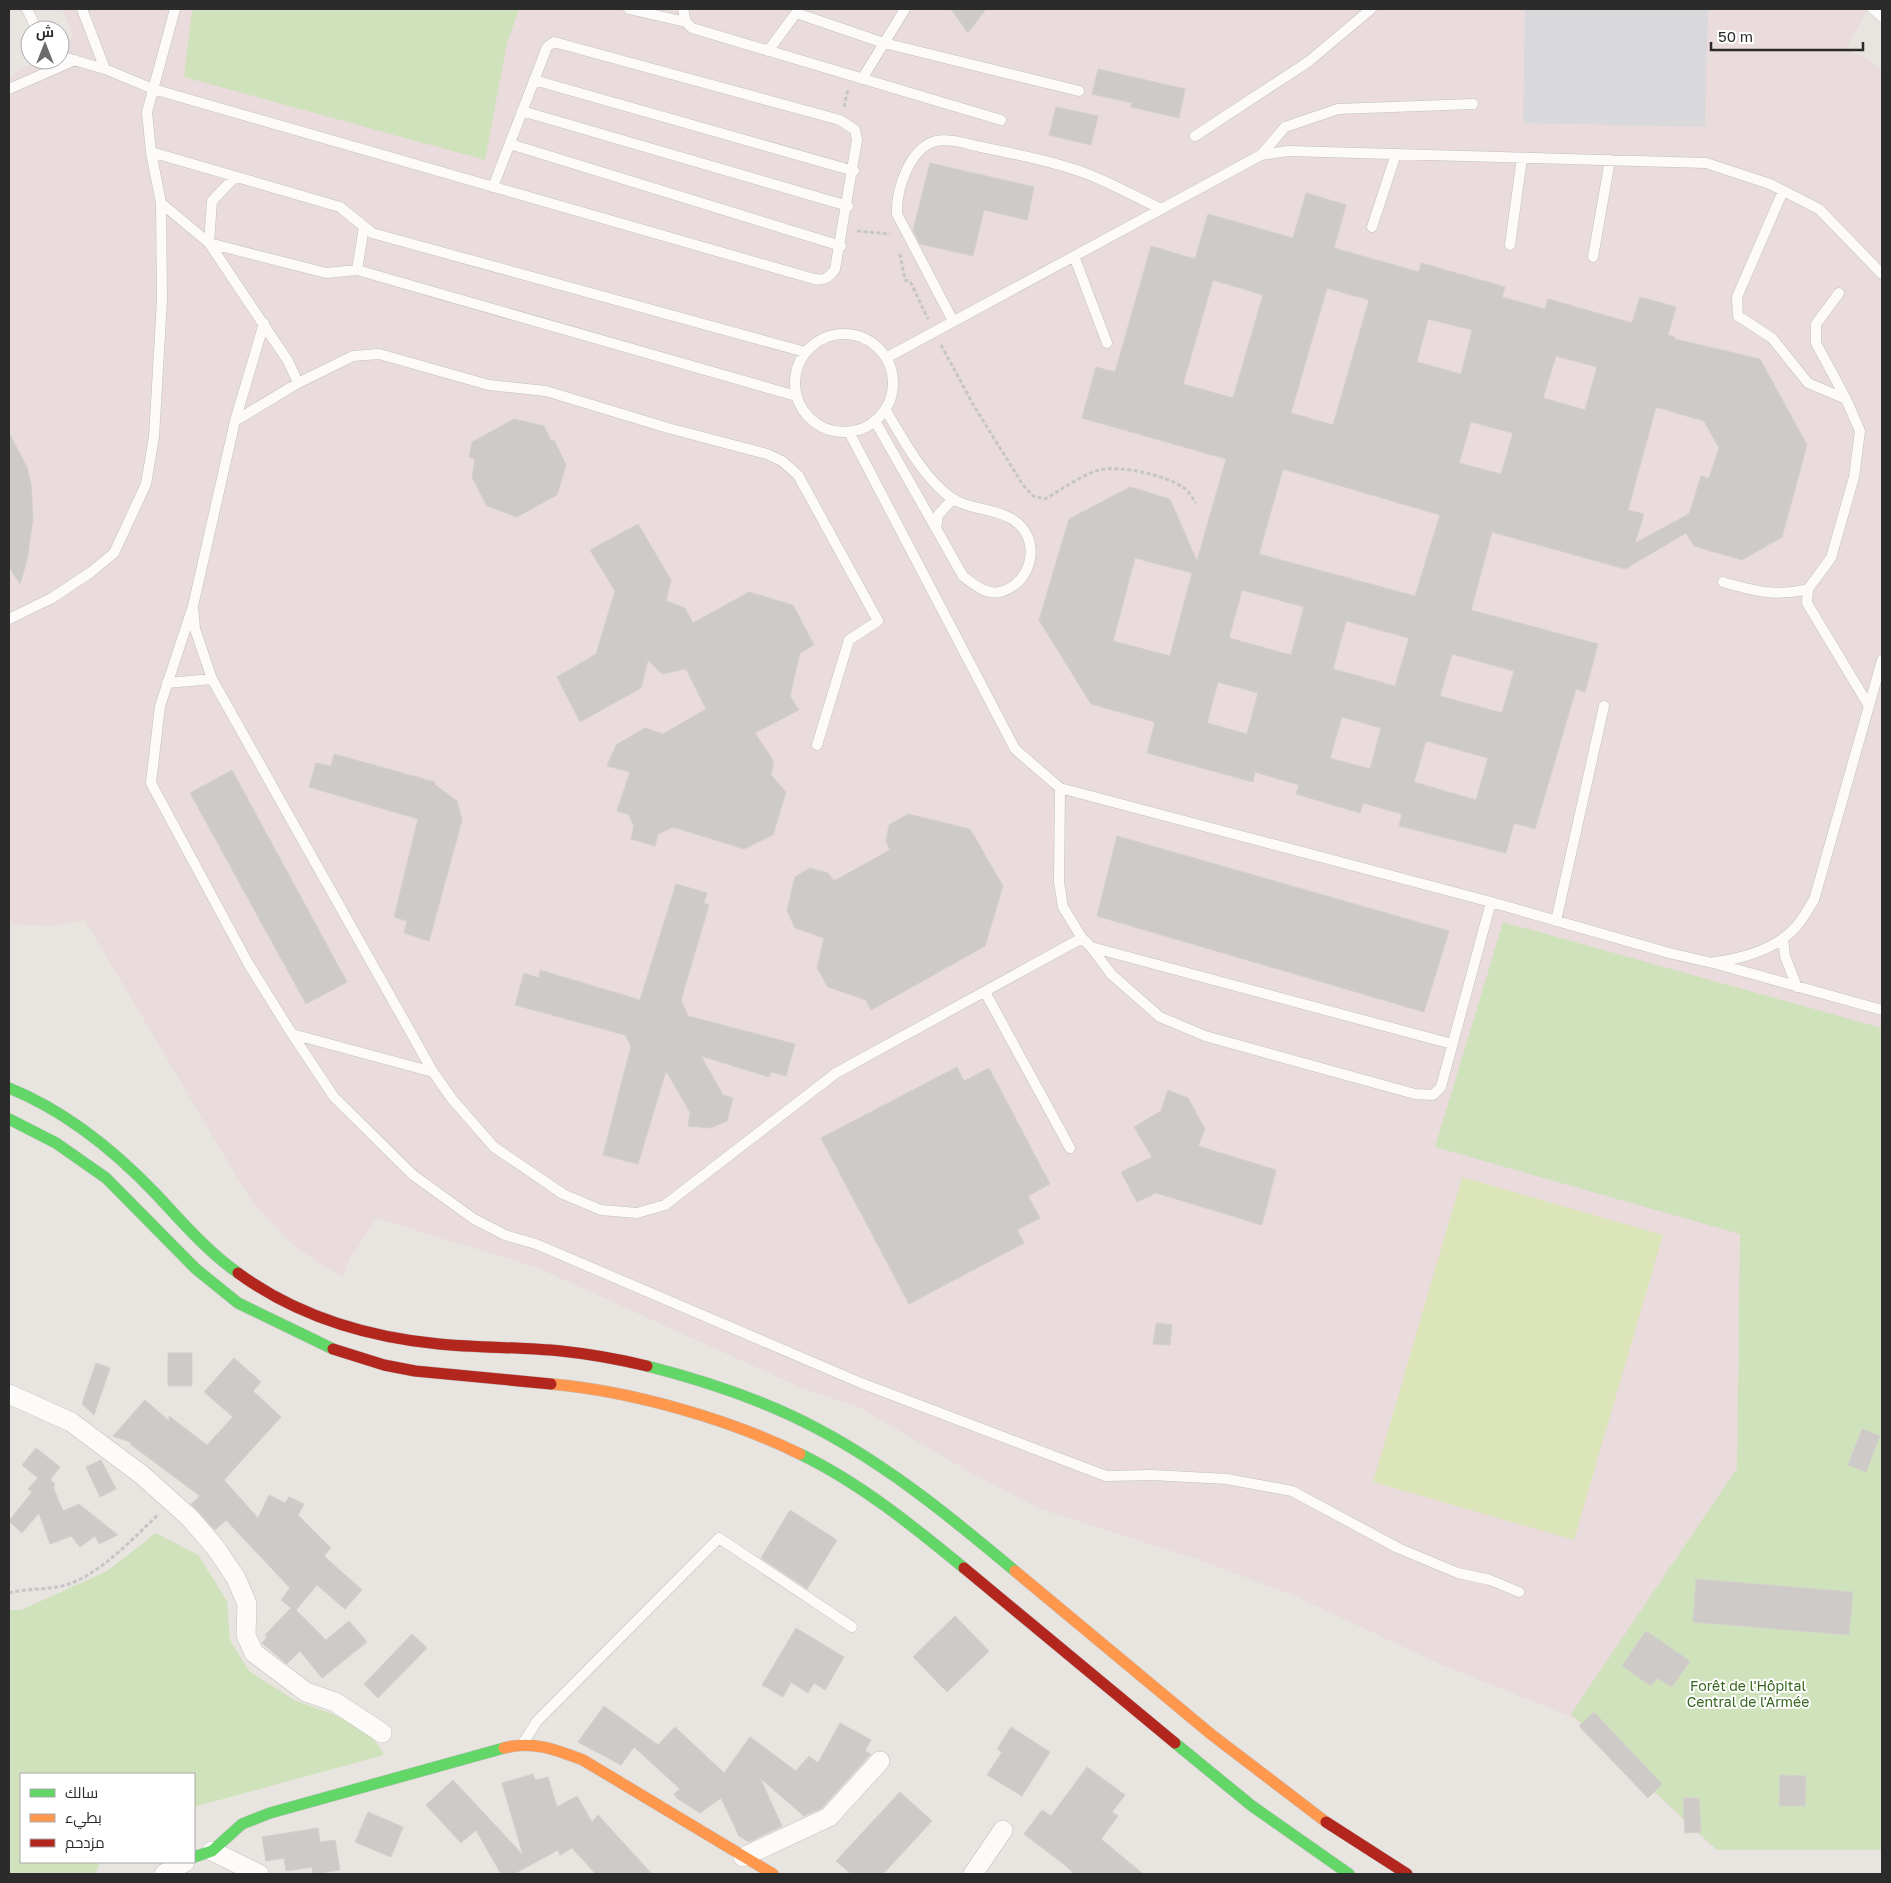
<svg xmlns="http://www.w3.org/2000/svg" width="1891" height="1883" font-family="'Golos Text',Cairo,sans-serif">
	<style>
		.medical { fill: #eadbdc }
		.airport { fill: #d9d9dc }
		.green { fill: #d0e2bb }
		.pitch { fill: #dbe5b9 }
		.building { fill: #cdcac7; stroke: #d3d0cc; fill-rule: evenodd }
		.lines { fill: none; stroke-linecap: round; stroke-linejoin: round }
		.lane-casing { stroke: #c2c1c1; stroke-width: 11 }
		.street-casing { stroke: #c2c1c1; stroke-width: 20 }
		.fast-casing { stroke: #c2c1c1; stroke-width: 12 }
		.slow-casing { stroke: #c2c1c1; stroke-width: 12 }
		.jam-casing { stroke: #c2c1c1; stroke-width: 12 }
		.path { stroke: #c6c6c6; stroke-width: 3; stroke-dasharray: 4 2.5; stroke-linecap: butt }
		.lane { stroke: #fcfbfa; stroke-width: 10 }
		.street { stroke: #fcfbfa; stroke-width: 19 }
		.fast { stroke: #63d668; stroke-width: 11 }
		.slow { stroke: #ff974d; stroke-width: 11 }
		.jam { stroke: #b3261e; stroke-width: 11 }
		.labels { text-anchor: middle; stroke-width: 4; stroke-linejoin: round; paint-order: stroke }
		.park-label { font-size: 14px; fill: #37641e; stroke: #fff }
	</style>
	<rect width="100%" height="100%" fill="#e8e4e0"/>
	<path class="medical" d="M62,9H1868L1846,49L1871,61L1882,70V1844L1797,1848L1711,1846L1574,1718L1440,1664L1293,1595L1197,1559L1040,1509L966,1470L859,1407L802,1388L536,1267L376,1218L349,1260L343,1277L319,1263L291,1243L255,1205L238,1179L85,920L54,926L9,924V77L36,60H60V45L74,36Z"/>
	<path class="airport" d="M1525,9H1708L1705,127L1523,123Z"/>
	<path class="green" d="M192,9H519L507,43L485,160L184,77Z
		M1503,922L1882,1028V1850H1717L1571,1714L1737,1468L1740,1234L1435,1147Z
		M156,1533L198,1555L227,1601L230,1640L249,1671L294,1700L332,1714L369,1731L384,1755L194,1807V1774H21V1862H100L95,1874H9V1610H21L107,1571Z"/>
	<path class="pitch" d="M1462,1177L1663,1235L1574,1540L1373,1482Z"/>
	<path class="building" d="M951,9H986L968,33Z
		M1098,69L1185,89L1179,118L1131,107L1132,103L1092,94Z
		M1056,107L1098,116L1091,145L1049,135Z
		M930,163L1034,187L1027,220L984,210L973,256L920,244L913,230Z
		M1306,193L1346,205L1334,248L1419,272L1421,263L1505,287L1502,297L1545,309L1548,299L1632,323L1640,297L1676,307L1668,335L1675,337V339L1760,359L1807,445L1782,537L1742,560L1694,546L1686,533L1625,569L1492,532L1471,610L1598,644L1585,692L1576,689L1535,829L1514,823L1506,853L1399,826L1402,814L1363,803L1360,813L1296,794L1299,785L1255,772L1253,782L1147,753L1155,722L1091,704L1039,620L1069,519L1130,487L1170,499L1197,561L1226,459L1082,418L1096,367L1115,372L1151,246L1195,259L1208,214L1293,238ZM1213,280L1263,295L1233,398L1183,384ZM1327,288L1369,300L1333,425L1291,413ZM1428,319L1472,330L1461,374L1417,362ZM1556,356L1597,367L1585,410L1543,398ZM1656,407L1704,421L1719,448L1709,478L1701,476L1689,514L1635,543L1644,514L1628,510ZM1471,422L1513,433L1501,474L1459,463ZM1283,469L1440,515L1415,596L1259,554ZM1135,558L1192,573L1170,656L1113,641ZM1242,590L1304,607L1291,655L1229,638ZM1346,621L1409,638L1395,686L1333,669ZM1452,654L1514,671L1502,713L1440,696ZM1218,682L1258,693L1247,734L1207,723ZM1342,717L1381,728L1370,769L1330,758ZM1426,741L1488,758L1476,800L1414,782Z
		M514,419L544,426L551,441L554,440L566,465L557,495L517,517L487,506L472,477L475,459L469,457L472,442Z
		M9,433L27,467L31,484L33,518L27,560L20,584L9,567Z
		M638,524L671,580L666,601L685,608L693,623L749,592L793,605L814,645L800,653L790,696L799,710L755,733L774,762L771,775L786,792L773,835L744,849L673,827L658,834L655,846L631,839L634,826L628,814L617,811L630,772L607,766L616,745L645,728L663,734L706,709L686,669L662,674L648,660L641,688L580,722L557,677L596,654L615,591L590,550Z
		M334,754L435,782L434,784L457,801L462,820L429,941L404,933L407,921L394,917L418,819L309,787L316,763L331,766Z
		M232,770L347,982L306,1004L190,793Z
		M908,814L970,829L1003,886L985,946L871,1010L866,1000L828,987L817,968L824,938L795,928L787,910L795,877L810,868L828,873L834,881L890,850L886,841L889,825Z
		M1117,836L1449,931L1424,1012L1097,916Z
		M676,884L707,893L704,903L709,905L681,1000L688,1016L795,1044L786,1076L771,1072L769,1077L701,1056L723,1095L733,1098L727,1121L710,1128L688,1126L690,1112L666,1071L638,1164L603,1155L631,1046L625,1035L515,1005L524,973L539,978L540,970L640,1000Z
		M957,1067L964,1081L989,1068L1050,1184L1028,1196L1040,1218L1017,1230L1024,1243L909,1304L821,1138Z
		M1168,1090L1188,1098L1205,1129L1198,1146L1276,1170L1262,1225L1156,1193L1137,1202L1121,1172L1152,1157L1134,1127L1161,1111Z
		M1156,1323L1172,1325L1170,1345L1153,1344Z
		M168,1353H192V1386H168Z
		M234,1358L261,1382L253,1391L281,1417L224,1480L258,1518L269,1495L285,1503L289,1497L304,1504L298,1515L331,1548L324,1556L362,1590L345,1609L317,1585L296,1610L326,1640L349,1621L367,1642L322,1678L300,1651L287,1664L262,1643L267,1637L265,1635L291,1608L281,1600L290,1588L226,1520L215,1530L191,1504L200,1496L130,1444L133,1443L113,1436L145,1400L169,1421V1416L207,1445L233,1417L204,1392Z
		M96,1363L110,1368L94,1415L82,1404Z
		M1862,1429L1880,1436L1866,1472L1848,1465Z
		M36,1448L60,1467L50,1480L55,1484L53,1487L63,1511L79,1504L118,1535L99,1544L95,1536L80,1547L71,1536L50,1544L39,1513L22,1533L9,1521L32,1492L28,1489L38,1478L22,1465Z
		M101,1460L116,1489L100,1497L86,1467Z
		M790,1510L837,1540L807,1589L761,1558Z
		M1696,1579L1853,1592L1849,1635L1693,1622Z
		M955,1616L989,1651L947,1692L913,1657Z
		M796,1628L844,1657L825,1690L814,1683L808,1693L791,1682L783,1697L762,1685Z
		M1646,1631L1690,1661L1672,1687L1657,1678L1651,1686L1622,1666Z
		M412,1634L427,1648L378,1698L364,1684Z
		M604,1706L658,1745L675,1727L724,1773L750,1737L796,1771L809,1756L818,1763L840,1723L871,1740L865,1751L871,1754L822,1808L804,1816L760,1778L782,1826L749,1842L739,1836L721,1798L700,1813L678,1799L674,1794L680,1789L634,1747L621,1765L578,1742Z
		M1594,1712L1662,1784L1648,1798L1579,1726Z
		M1011,1727L1050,1752L1022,1796L987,1775L1002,1752L997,1749Z
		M1087,1767L1125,1795L1112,1812L1118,1816L1101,1839L1143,1874H1074L1066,1866L1024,1834L1042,1810L1051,1816Z
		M533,1774L535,1780L548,1777L557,1807L577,1796L592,1822L598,1815L652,1874H596L572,1848L560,1855L558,1850L514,1874H501L476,1830L461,1843L426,1805L453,1780L523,1855L502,1783Z
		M1780,1775L1806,1776L1805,1806H1779Z
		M900,1792L932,1821L883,1874H851L836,1861Z
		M1683,1798H1699L1701,1832L1685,1833Z
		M368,1812L403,1827L391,1857L355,1842Z
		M318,1828L320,1842L335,1840L340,1870L313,1874L312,1867L286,1871L284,1858L266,1861L262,1837Z"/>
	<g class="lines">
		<g class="lane-casing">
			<path id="lane" d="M27,9L37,30
				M82,9L105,69
				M629,9L686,22
				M683,9L686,22L692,28L1001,120
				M1873,9L1882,17
				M796,13L884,43L1079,91
				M768,51L799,9
				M60,56L105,69L153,89L814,279C824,281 829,278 835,269L857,140L855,130L840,120L554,42L547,47L493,187
				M862,79L905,9
				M534,80L854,171
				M9,89L75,60
				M522,111L848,206
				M1195,136L1308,62L1371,9
				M510,144L841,246
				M151,152L340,207L372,233L805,352
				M1261,155L1285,127L1338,109L1473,104
				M235,177L212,201L209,243L326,273L357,270L796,396
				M1783,191L1737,297L1738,316L1772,338L1808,383L1846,399
				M161,203L209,243L288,361L298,383
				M1372,227L1396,154
				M1510,245L1522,158
				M1074,256L1107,343
				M1593,257L1610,160
				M357,270L364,227
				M1839,293L1816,324V343L1846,399L1860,431L1854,477L1831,558L1808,589L1807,603L1869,706
				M953,321L897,214C896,191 909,148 936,141C950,138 967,144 981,147C1015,154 1052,161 1085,173C1111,183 1136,197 1161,209
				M264,323L235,421L193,606L195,629L212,679L433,1072L452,1099L494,1147L563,1194L601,1210L637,1213L665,1205L836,1073L1082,938
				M795 383a49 49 0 1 1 98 0a49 49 0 1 1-98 0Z
				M886,358L1261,155L1288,151L1706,163L1770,184L1819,209L1882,274
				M235,421L298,383L353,356L379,354L489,385L546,391L668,428L767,454L782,461L798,475L878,621L849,640L817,745
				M875,421L963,576C973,584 986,595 1000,592C1035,583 1043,533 1008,517C988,507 962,509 945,493C919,470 903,439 885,409
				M849,432L1015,749L1060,788L1491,902L1669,953L1717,964L1882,1010
				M936,528L938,515L952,500
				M1723,582C1754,591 1775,597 1808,589
				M192,609L160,706L151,783L248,963L292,1034L433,1072
				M9,619L52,598L91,572L114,553L146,484L154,437L162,300L161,203L151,152L147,112L175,9
				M167,683L212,679
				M1060,788L1059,882L1063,907L1082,938L1091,947L1111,974L1160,1017L1205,1036L1415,1094L1433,1095L1441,1087L1491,902
				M1556,921L1604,706
				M1783,938L1785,956L1797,987
				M1091,947L1452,1044
				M1715,962C1744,958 1780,948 1799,923C1805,916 1809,907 1814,900L1882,660
				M985,992L1070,1148
				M292,1034L334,1097L413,1175L474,1219L505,1235L536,1244L861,1383L1106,1476L1152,1475L1227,1479L1292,1491L1398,1548L1458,1573L1490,1580L1519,1592
				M523,1743L537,1721L719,1538L852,1627"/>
		</g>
		<g class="street-casing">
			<path id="street" d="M9,1394L71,1422L142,1475L190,1518L215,1547L236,1578L247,1604L246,1635L254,1653L306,1692L335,1702L382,1733
				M212,1851L259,1874
				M743,1857L829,1817L880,1761
				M164,1874L185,1862
				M973,1874L1003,1830"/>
		</g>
		<g class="fast-casing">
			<path id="fast" d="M9,1088C66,1111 113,1149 156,1194C182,1222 206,1250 238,1273
				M9,1119L56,1143L106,1178L196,1269L238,1303L333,1349
				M647,1366C706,1381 764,1400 818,1429C890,1467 953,1519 1015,1571
				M800,1454C860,1483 913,1526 964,1568
				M1175,1743L1252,1806L1349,1874
				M194,1857L212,1851L242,1824L270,1813L504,1748"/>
		</g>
		<g class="slow-casing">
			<path id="slow" d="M551,1384C631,1391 729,1419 800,1454
				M1015,1571L1212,1735L1326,1822
				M504,1748C532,1740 557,1750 583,1760L773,1874"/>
		</g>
		<g class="jam-casing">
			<path id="jam" d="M238,1273C297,1316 367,1337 439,1344C480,1348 520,1347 561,1351C590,1354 618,1359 647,1366
				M333,1349L384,1365L415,1371L551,1384
				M964,1568L1175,1743
				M1326,1822L1407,1874"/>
		</g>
		<path class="path" d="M844,107L848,89
			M857,231L890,234
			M900,254L905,280L910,281L928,319
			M941,345L974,406L1023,485L1033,496L1045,499C1063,489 1079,476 1099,470C1121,465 1166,475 1184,488C1189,491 1192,498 1196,503
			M9,1593C28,1588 48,1590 66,1585C101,1574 133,1538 159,1514"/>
		<use href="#lane" class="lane"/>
		<use href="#street" class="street"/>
		<use href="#fast" class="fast"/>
		<use href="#slow" class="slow"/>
		<use href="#jam" class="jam"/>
	</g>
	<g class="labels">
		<g class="park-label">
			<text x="1748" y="1691">Forêt de l'Hôpital<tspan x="1748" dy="16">Central de l'Armée</tspan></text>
		</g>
	</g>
	<rect width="1891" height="1883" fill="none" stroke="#2b2b2b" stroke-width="20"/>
	<rect x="20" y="1773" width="175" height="90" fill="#ffffff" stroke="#aaaaaa"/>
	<rect x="30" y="1789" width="25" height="8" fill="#63d668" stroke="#aaaaaa"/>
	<text x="65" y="1798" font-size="15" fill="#2b2b2b">سالك</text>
	<rect x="30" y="1814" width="25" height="8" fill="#ff974d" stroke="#aaaaaa"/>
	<text x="65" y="1823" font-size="15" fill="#2b2b2b">بطيء</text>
	<rect x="30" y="1839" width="25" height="8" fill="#b3261e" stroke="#aaaaaa"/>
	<text x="65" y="1848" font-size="15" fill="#2b2b2b">مزدحم</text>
	<g transform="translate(45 45)"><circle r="24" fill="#ffffff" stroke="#aaaaaa"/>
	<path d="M0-4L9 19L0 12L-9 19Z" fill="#6d6c6a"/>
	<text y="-8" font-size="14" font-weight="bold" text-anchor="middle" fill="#2b2b2b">ش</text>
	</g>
	<path d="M1711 42v8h152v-8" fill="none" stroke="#2b2b2b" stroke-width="2.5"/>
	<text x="1718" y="42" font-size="15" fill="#2b2b2b" stroke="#ffffff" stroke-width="4" paint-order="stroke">50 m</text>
</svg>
